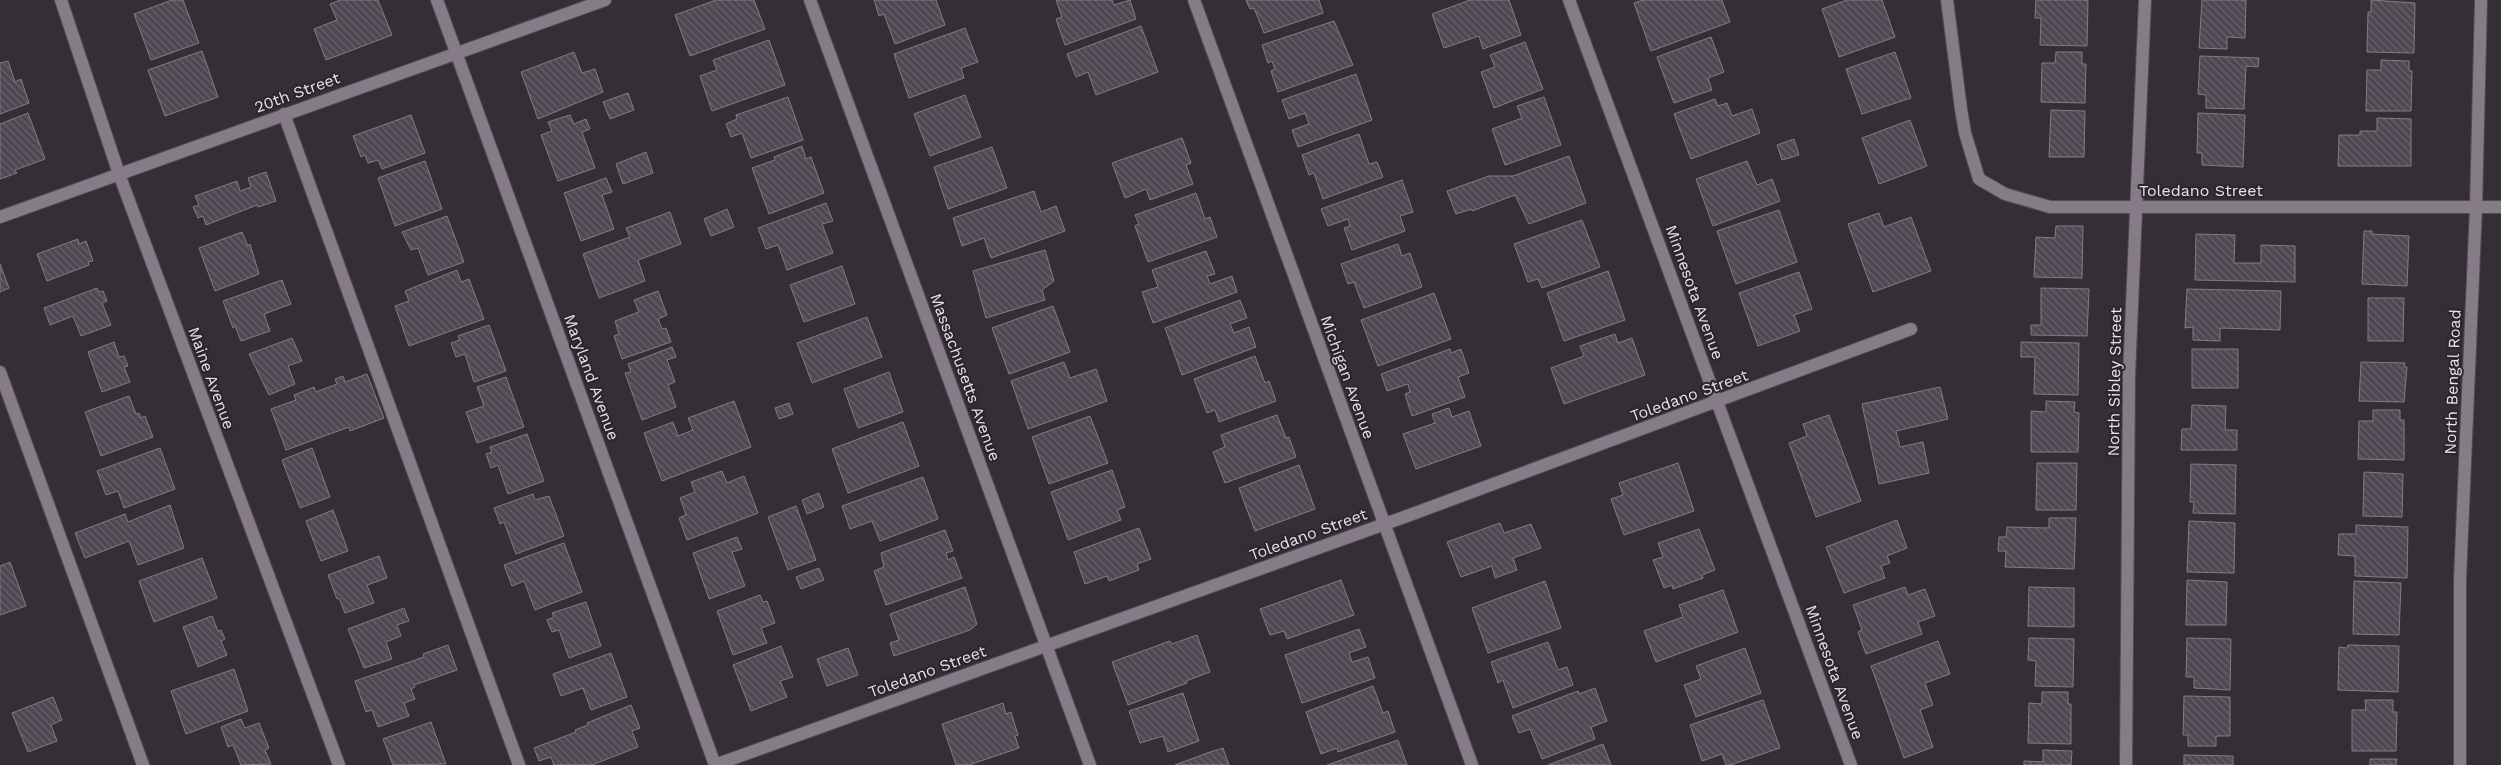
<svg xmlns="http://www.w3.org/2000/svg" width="2501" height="765" font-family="'Work Sans',sans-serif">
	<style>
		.building { fill: url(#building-back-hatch); stroke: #847b85 }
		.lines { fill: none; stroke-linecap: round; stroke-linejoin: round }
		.lane-casing { stroke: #524c53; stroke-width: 14 }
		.street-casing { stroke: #524c53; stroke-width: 14 }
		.lane { stroke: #857c87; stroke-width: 12 }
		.street { stroke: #857c87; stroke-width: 12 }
		.labels { text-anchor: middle; stroke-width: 4; stroke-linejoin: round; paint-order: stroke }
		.street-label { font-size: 16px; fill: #e7e2e8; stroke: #2c252d }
	</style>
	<defs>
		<pattern id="building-back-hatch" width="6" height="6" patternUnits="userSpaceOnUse" patternTransform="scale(1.25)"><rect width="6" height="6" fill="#4f4751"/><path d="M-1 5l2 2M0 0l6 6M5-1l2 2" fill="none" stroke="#68616a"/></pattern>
	</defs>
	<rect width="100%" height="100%" fill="#362e37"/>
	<path class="building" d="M172,0H183L199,43L151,60L134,14Z
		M340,0H378L392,35L326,60L314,29L337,20L330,4Z
		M716,0H754L765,29L690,56L675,15Z
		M874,0H936L945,25L895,44L884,14L879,16Z
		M1056,0H1112L1114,5L1130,0L1136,19L1065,45L1056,19L1062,17Z
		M1246,0H1319L1323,13L1264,33L1254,8L1250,9Z
		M1470,0H1509L1521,35L1483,49L1479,36L1444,48L1432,14Z
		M1643,0H1722L1730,22L1651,51L1634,3Z
		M1847,0H1882L1895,37L1839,57L1822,9Z
		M2036,0H2088L2087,46L2040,45L2041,18H2035Z
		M2202,0H2246L2245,38L2227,37V49L2199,48Z
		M2371,0L2415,3L2414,53L2367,52L2368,12H2371Z
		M1334,21L1353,65L1278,92L1271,71L1275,69L1272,61L1268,63L1262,45Z
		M1141,26L1158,72L1096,95L1088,72L1076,77L1067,54Z
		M965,28L978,62L961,68L964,78L909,98L894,54Z
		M1711,37L1724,72L1708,78L1712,90L1674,103L1657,57Z
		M769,40L785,85L712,111L700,76L717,70L713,60Z
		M1525,42L1543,89L1494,108L1481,72L1495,67L1490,55Z
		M202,51L218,97L165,116L148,70Z
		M574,52L582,73L595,69L603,92L538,119L521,72Z
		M1895,52L1911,98L1862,114L1846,69Z
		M2056,52H2082V64H2086L2085,103L2041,102L2042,63H2055Z
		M2200,56L2259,58L2258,67L2246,66L2244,109L2206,108V95L2198,94Z
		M2381,60L2409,61V71H2412L2411,111H2366L2367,70H2381Z
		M8,61L15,82L21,79L29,103L0,114V63Z
		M1356,74L1372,120L1298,147L1292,130L1309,124L1305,113L1289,119L1282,100Z
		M628,93L634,110L610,119L603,102Z
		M965,95L981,137L930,156L914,114Z
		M788,97L803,140L751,158L742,133L731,137L726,124L737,119L736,115Z
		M1544,97L1561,145L1505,165L1492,129L1522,118L1517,106Z
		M1715,99L1718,106L1727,103L1732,116L1752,109L1760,133L1691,159L1674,114Z
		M2051,110L2085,111L2084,157H2049Z
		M28,113L45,159L15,170L17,173L0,179V124Z
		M2198,113L2245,115L2243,167L2202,165V153H2197Z
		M411,115L425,153L382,169L378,160L368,163L365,155L361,157L353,136Z
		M570,115L574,124L586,119L590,129L582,132L595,168L558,181L541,135L552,131L548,122Z
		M2377,118L2411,119V166H2338L2339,135H2360V131H2377Z
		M1910,120L1927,166L1879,184L1862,138Z
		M1359,134L1369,164L1377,162L1383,177L1323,199L1314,173L1309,175L1302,155Z
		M1182,138L1191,163L1186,165L1193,184L1150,200L1146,189L1125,198L1112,163Z
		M1794,139L1799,155L1782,160L1777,145Z
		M802,146L806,159L811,157L824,193L769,214L752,168L775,160L774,157Z
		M992,147L1007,188L948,209L934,167Z
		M646,152L653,173L623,184L616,164Z
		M1569,156L1586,203L1529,224L1515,195L1472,211V209L1456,214L1447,191L1489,176H1513Z
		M425,161L442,209L395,226L378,178Z
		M1747,161L1757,185L1772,179L1780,201L1713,226L1696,179Z
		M266,172L276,201L258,207L257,205L206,225L203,216L198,218L193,207L199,205L195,196L237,181L240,191L251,187L248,178Z
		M606,178L612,192L602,195L614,229L581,241L564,193Z
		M1402,180L1413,212L1400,216L1405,231L1352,250L1344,228L1350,226L1348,219L1328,226L1321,209Z
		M1034,191L1041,212L1056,206L1065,231L991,258L984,238L962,246L953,218Z
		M1196,193L1205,219L1210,217L1217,237L1148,262L1135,226L1139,224L1135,215Z
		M826,203L833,221L822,224L833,253L787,270L778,245L766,249L758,228Z
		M727,209L734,227L711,236L704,219Z
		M1779,210L1797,262L1736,284L1717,231Z
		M670,212L681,244L638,260L645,281L599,298L583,254L630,237L626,228Z
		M1879,213L1884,227L1911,217L1931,271L1873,292L1848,224Z
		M447,216L464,262L428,275L418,248L411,250L402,232Z
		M1582,220L1600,267L1542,288L1538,279L1528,282L1514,244Z
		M2056,226H2083L2082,278L2034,277L2036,237L2055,238Z
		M2364,231H2372V234L2409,236L2407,286L2362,284Z
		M242,232L248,246L250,244L259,274L215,291L199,248Z
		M2196,234L2235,235L2234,263H2261V245L2295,246V282L2195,280Z
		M78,239L79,244L86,241L93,261L88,262L89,265L47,281L37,254Z
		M1398,244L1402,256L1410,253L1422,287L1364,308L1354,282L1348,284L1341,264Z
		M1045,250L1054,281L1042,290L1045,300L986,318L973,271Z
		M1206,251L1215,274L1207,276L1210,284L1232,276L1237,292L1153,323L1142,292L1158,287L1152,270Z
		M0,264L9,288L0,292Z
		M842,266L855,304L804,322L790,285Z
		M457,270L461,282L469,279L484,319L409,346L395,306L409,301L405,291Z
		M1608,271L1625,320L1564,341L1547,293Z
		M1799,272L1812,309L1794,315L1800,331L1758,346L1739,293Z
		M282,280L291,304L264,314L270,331L241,341L235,326L233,328L223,301Z
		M97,288L99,292L103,291L107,301L102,303L111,325L81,336L73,316L50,325L44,308Z
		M2041,288L2089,289L2087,336L2031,335V325H2041Z
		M2187,289L2281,291L2280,330L2220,328V341L2193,340V327L2185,328Z
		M658,291L667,315L658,319L662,329L666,328L671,342L622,359L614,336L619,334L615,321L639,312L634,300Z
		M1434,293L1451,339L1378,366L1361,320Z
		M2368,298H2404L2403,341H2368Z
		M1240,300L1247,318L1230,324L1234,333L1249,327L1256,347L1182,375L1165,328Z
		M1053,306L1070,352L1009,374L992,328Z
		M867,317L882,357L812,383L797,343Z
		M489,325L506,371L474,382L465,354L456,357L451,343L460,340L458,336Z
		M1615,334L1618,343L1632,338L1645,375L1564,404L1551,368L1584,356L1580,346Z
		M292,338L302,361L288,366L295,384L269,395L249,354Z
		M114,342L119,357L124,356L128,366L124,367L130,382L102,392L88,352Z
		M2021,342L2079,343L2078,395L2034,394L2035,357H2021Z
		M672,347L676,357L667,360L675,382L668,385L676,407L642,420L625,373L631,372L628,364Z
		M1450,349L1451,353L1461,349L1469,373L1458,377L1465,397L1412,416L1405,394L1410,392L1408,384L1387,391L1381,374Z
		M2192,349H2238V388H2192Z
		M1255,356L1265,383L1269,381L1276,401L1219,422L1215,410L1207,413L1194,379Z
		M1064,362L1070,378L1096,369L1107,401L1028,429L1011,381Z
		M2361,362L2405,363L2404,367H2407L2404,402L2359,401Z
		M889,372L903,412L858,428L844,389Z
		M367,374L384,418L350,431L349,427L286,450L271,409L296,400L294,395L314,387L316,392L337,384L335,379L343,376L345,382Z
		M506,377L524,427L477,443L466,412L484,406L477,387Z
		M1940,387L1948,419L1896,431L1900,447L1923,442L1929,473L1879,484L1862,404Z
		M129,396L136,414L139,413L141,418L145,416L153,437L101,456L85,412Z
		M734,401L751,447L662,481L644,433L673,422L678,436L693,430L688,418Z
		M2046,401L2075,402L2074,412L2079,413L2078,452H2031V411L2046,412Z
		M789,403L793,414L779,419L775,408Z
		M2192,405L2226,406L2225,430H2237V450H2181L2182,429H2191Z
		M1449,408L1452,417L1469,411L1481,446L1416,469L1403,434L1435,423L1432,414Z
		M2373,410H2400V420H2404V460L2358,459L2359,421H2373Z
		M1277,415L1286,438L1289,437L1296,457L1225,483L1213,452L1225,447L1221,435Z
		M1829,415L1861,501L1816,517L1789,443L1807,436L1803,424Z
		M1090,416L1108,463L1049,484L1032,437Z
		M903,422L919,466L848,493L832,449Z
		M527,434L544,481L508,494L498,465L491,468L486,454L492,452L490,447Z
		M160,448L175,489L124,508L118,491L106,495L97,471Z
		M312,448L330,497L300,508L282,460Z
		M1678,463L1694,511L1624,535L1611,499L1623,495L1619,483Z
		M2037,463H2077L2076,510H2036Z
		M2191,464L2236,465L2235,514L2193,513L2194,502H2190Z
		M1299,465L1315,509L1255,531L1239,488Z
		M1112,470L1125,507L1117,510L1121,520L1068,540L1051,492Z
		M722,471L727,483L744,476L758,513L687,540L679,518L686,515L680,498L695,492L691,482Z
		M2364,472L2403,474L2402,517L2363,516Z
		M923,477L938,519L880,541L872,521L850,529L842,506Z
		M819,493L824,507L807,514L802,500Z
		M533,494L535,500L549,496L564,536L516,554L504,522L500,524L494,508Z
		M170,505L184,548L138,565L129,541L85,558L75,533L125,514L128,522Z
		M796,506L816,560L788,570L768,517Z
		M333,510L348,551L321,561L306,521Z
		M2049,518H2076L2074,569L2005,567L2006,551H1998L1999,537H2006L2007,527L2049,528Z
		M1897,520L1907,548L1887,556L1890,563L1881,566L1885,578L1844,593L1826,547Z
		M2189,521L2235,523L2234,573L2187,572Z
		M1500,523L1504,533L1531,524L1541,548L1513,558L1517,570L1495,578L1492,566L1461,577L1447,542Z
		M2356,525L2408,527L2407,578L2355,576V556L2338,555L2339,534H2356Z
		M1139,528L1151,559L1137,564L1139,570L1109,581L1107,576L1085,584L1074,552Z
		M1699,529L1715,570L1702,575L1703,578L1673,589L1672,585L1664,588L1653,560L1663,557L1658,543Z
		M945,530L953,551L946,553L948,560L954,557L962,578L886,605L874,571L884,567L881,553Z
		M737,537L742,549L732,552L745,586L709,599L693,553Z
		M564,543L582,592L535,610L524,581L512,586L504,565Z
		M379,556L387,578L367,585L374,603L345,613L339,598L337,599L328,575Z
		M202,558L217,598L154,622L139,581Z
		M10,562L26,606L0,615V566Z
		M819,568L824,580L801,589L796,577Z
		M1341,580L1354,615L1287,639L1284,631L1270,635L1260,609Z
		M2187,580L2227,582L2226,625H2186Z
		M1545,581L1561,628L1488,653L1472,608Z
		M2354,581L2401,583L2399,635L2353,634Z
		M965,587L977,624L970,630L894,656L890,643L899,640L890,614Z
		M1905,587L1908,595L1925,589L1935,616L1918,622L1922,634L1866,654L1858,632L1862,630L1853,605Z
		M2029,587L2074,588V627L2028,626Z
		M1723,590L1738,632L1656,662L1644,631L1683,617L1679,605Z
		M760,595L763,602L767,601L775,623L761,628L767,643L733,655L717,611Z
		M586,602L601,646L569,658L559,630L552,632L547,620L554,617L552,613Z
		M404,608L409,621L397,625L401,636L386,642L392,659L364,668L348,629Z
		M212,616L218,631L221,630L225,639L221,641L227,655L198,667L183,627Z
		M1359,629L1366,647L1349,653L1352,662L1368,657L1375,678L1302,703L1285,655Z
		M1197,635L1210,672L1186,681L1187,683L1128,705L1112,662L1170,641L1172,644Z
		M2029,638L2074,639L2073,687L2035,686L2036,661L2028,660Z
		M2187,638L2231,639L2230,690L2194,688V677H2186Z
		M1938,641L1950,674L1925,683L1933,705L1920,710L1933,747L1904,758L1871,666Z
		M1548,642L1558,670L1567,667L1573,685L1513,708L1503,680L1498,683L1491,662Z
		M448,645L457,670L414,685L415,687L411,689L415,699L404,703L409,716L378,727L372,710L366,712L355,681L424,657L423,654Z
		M2348,645L2399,646L2398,692L2338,690L2339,647L2347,648Z
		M781,646L793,677L780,681L787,697L751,711L733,665Z
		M848,648L858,675L827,686L817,659Z
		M1745,648L1761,693L1696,717L1684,685L1701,679L1696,666Z
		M611,653L627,697L591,710L583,688L561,696L553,674Z
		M234,669L248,711L186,734L171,691Z
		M1373,686L1383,713L1388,711L1395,732L1338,752L1337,748L1321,754L1306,712Z
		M1595,688L1607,721L1591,727L1595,739L1542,759L1530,729L1519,733L1512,716L1578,691L1579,694Z
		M2042,692H2068V704H2071V744L2028,743L2029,703L2042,704Z
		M1183,693L1199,741L1168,752L1163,736L1140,743L1129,711Z
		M2184,696L2230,697V736H2216V746H2188V735H2183Z
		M53,697L62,720L51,725L57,741L28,752L12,713Z
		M1763,700L1780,748L1730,765H1726L1722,754L1702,761L1690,725Z
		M2365,700H2393V712H2397L2396,751H2352V710H2366Z
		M1003,703L1006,714L1011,712L1018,735L1015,736L1019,748L969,765H956L942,724Z
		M631,705L640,728L632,731L638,747L592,765H554L551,757L539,761L534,748L576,732L575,730L588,725L587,723Z
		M241,719L245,728L259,723L269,748L265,750L271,764L241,765L233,745L228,747L221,727Z
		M431,722L446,764L393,765L383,739Z
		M1398,740L1407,765H1327Z
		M1603,744L1611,765H1548Z
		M1223,748L1229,765H1175L1210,752Z
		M2043,750L2072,751L2071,765H2024V761L2043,762Z
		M2184,755L2233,756V765H2184Z
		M2370,759H2397L2396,765H2370Z"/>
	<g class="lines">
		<g class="lane-casing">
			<path id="lane" d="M284,114L519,765
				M0,372L143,765"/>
		</g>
		<g class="street-casing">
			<path id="street" d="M61,0L119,174L339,765
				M437,0L715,765
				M810,0L1090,765
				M1194,0L1472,765
				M1569,0L1851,765
				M1947,0L1961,109L1965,133L1979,179L2005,194L2050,207H2501
				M0,217L605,0
				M715,765L1407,516L1911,329
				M2126,765L2129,376L2145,0
				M2460,765V579L2476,207L2481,0"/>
		</g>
		<use href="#lane" class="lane"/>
		<use href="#street" class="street"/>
	</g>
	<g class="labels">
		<g class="street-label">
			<text transform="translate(297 92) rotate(-20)" y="6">20th Street</text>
			<text x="2201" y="196">Toledano Street</text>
			<text transform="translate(1695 292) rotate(70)" y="6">Minnesota Avenue</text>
			<text transform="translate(592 377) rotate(70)" y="6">Maryland Avenue</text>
			<text transform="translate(966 377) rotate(70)" y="6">Massachusetts Avenue</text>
			<text transform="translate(1348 377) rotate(70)" y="6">Michigan Avenue</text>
			<text transform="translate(212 378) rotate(70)" y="6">Maine Avenue</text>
			<text transform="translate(2114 382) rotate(-89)" y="6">North Sibley Street</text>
			<text transform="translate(2452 382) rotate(-88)" y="6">North Bengal Road</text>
			<text transform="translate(1689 395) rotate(-20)" y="6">Toledano Street</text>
			<text transform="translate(1308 534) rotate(-20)" y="6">Toledano Street</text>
			<text transform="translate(927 671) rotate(-20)" y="6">Toledano Street</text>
			<text transform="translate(1835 672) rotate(70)" y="6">Minnesota Avenue</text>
		</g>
	</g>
</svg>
